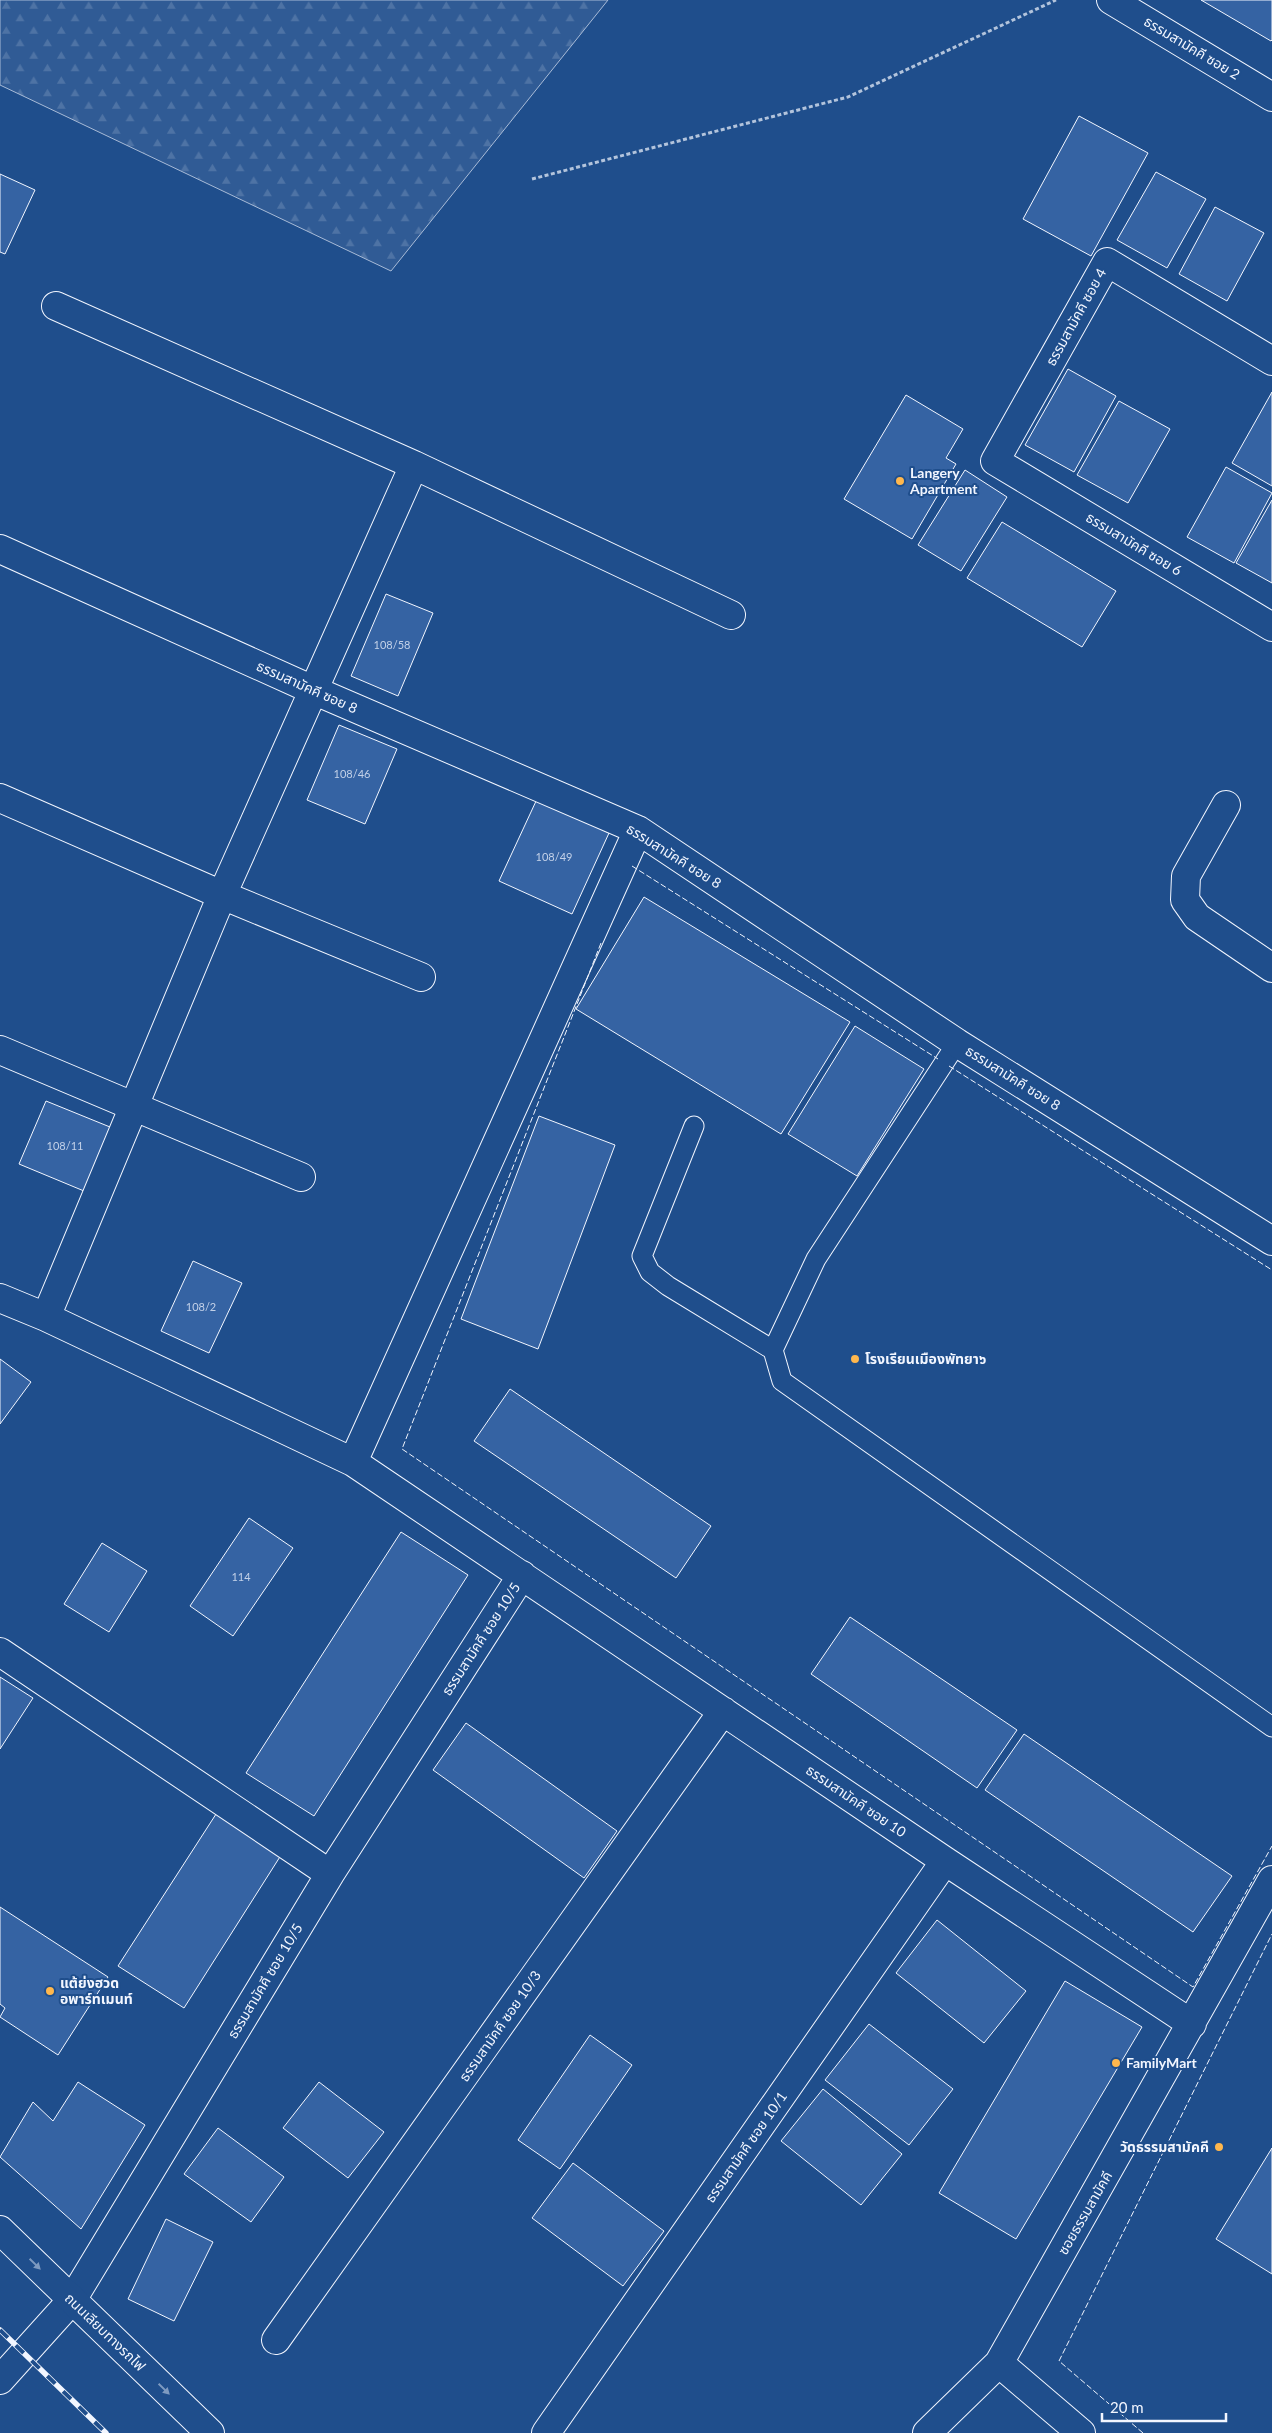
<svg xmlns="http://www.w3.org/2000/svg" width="1272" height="2433" font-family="Lato,'Noto Sans Thai',sans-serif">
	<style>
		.forest { fill: url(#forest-firs); stroke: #a8bbd7 }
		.building { fill: #3563a3; stroke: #f2f6ff }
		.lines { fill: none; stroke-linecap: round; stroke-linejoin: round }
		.lane-casing { stroke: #f2f6ff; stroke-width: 21 }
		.street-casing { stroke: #f2f6ff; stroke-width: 30 }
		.secondary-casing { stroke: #f2f6ff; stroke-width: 30 }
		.path { stroke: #b3c4dc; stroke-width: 3; stroke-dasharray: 4 2.5; stroke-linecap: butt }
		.lane { stroke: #1f4e8c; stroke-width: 19 }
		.street { stroke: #1f4e8c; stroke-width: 28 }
		.secondary { stroke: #1f4e8c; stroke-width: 28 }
		.rail-casing { stroke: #f2f6ff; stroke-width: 5.5 }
		.rail { stroke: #1f4e8c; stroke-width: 4; stroke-dasharray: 11; stroke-linecap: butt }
		.fence { stroke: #f2f6ff; stroke-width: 1; stroke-dasharray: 6 2.5; stroke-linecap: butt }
		.oneway { fill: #7e9ac0 }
		.poi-dot { fill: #ffb74d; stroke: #1f4e8c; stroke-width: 2 }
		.labels { text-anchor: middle; stroke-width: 4; stroke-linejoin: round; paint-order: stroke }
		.number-label { font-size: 11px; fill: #c3d1e8 }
		.street-label { font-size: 14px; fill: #f2f6ff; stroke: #1f4e8c }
		.poi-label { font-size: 14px; font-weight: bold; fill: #f2f6ff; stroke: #1f4e8c; text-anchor: start }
	</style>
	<defs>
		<pattern id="forest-firs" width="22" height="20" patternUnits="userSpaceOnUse" patternTransform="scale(1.25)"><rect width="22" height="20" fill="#305b95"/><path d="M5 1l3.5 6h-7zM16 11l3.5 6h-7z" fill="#4e73a5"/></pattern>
	</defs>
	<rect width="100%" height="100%" fill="#1f4e8c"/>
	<path class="forest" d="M0,0H608L391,271L0,85Z"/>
	<path class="building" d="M1201,0H1272V40L1271,41Z
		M1079,116L1148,153L1091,256L1023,219Z
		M1156,172L1206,199L1167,268L1117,240Z
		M0,174L35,190L5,254L0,252Z
		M1215,207L1264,233L1227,301L1179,274Z
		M1068,369L1116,396L1074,472L1025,445Z
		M1272,392V486L1232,463Z
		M906,395L963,429L946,458L956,464L912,539L844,499Z
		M1119,401L1170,429L1128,503L1077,475Z
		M1226,467L1272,493L1234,563L1187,537Z
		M965,470L1007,497L961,571L918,545Z
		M1272,500V583L1236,563Z
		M1002,522L1116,591L1082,647L967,578Z
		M386,594L433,613L398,696L351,676Z
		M339,725L397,749L365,824L307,800Z
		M537,799L609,833L572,914L499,881Z
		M644,897L850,1022L781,1134L576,1009Z
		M855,1026L924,1069L857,1176L788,1134Z
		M46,1101L110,1127L84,1191L19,1164Z
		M539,1116L615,1145L538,1349L461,1319Z
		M193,1261L242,1283L209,1353L161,1331Z
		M0,1359L31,1382L0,1424Z
		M510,1389L711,1526L676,1578L474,1441Z
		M249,1518L293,1548L233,1636L190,1606Z
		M401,1532L468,1575L314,1816L246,1773Z
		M102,1543L147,1571L109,1632L64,1604Z
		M850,1617L1017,1730L977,1788L811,1674Z
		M0,1677L33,1698L0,1749Z
		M466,1723L617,1831L584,1878L433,1770Z
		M1024,1734L1232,1876L1193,1932L985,1790Z
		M218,1811L283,1852L184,2008L118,1966Z
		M0,1907L108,1977L58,2055L0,2017L5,2008L0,2004Z
		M937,1920L1026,1991L984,2043L896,1973Z
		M1065,1981L1142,2027L1016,2239L939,2193Z
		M869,2024L953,2089L909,2145L825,2080Z
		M590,2035L632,2065L560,2169L518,2140Z
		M78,2082L145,2125L81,2229L0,2157L33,2102L53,2121Z
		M319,2082L384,2132L348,2178L283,2128Z
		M823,2089L902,2154L861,2205L781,2141Z
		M218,2128L284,2177L251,2222L184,2174Z
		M1272,2148V2274L1216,2239Z
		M573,2163L664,2231L623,2286L532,2218Z
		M166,2219L213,2242L174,2321L128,2299Z"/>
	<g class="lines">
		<g class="lane-casing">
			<path id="lane" d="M957,1043L816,1259L773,1350L782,1381L1272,1727
				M694,1126L642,1256L650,1272L668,1286L773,1350"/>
		</g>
		<g class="street-casing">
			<path id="street" d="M1111,0L1272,97
				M56,306L414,465L731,615
				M1272,361L1107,262L995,461L1272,627
				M0,549L313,690L638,830L957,1043L1272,1241
				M0,798L222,895L421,977
				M1226,805L1186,876L1185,900L1197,917L1272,968
				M0,1050L301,1177
				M0,1298L46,1317L353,1462L945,1861L1192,2024
				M46,1317L222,895L414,465
				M353,1462L638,830
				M0,1652L330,1874
				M276,2340L723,1711
				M999,2363L1081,2433
				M0,2380L72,2300L330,1874L522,1575
				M546,2433L945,1861
				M927,2433L999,2363L1272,1880"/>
		</g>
		<g class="secondary-casing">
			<path id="secondary" d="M0,2230L210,2433"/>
		</g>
		<path class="path" d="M532,179L848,97L1056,0"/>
		<use href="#lane" class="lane"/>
		<use href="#street" class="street"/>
		<use href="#secondary" class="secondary"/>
		<g class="rail-casing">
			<path id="rail" d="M0,2330L106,2433"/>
		</g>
		<use href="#rail" class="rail"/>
		<path class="fence" d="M632,866L938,1059
			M601,943L402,1449L1193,1987L1272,1846
			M949,1066L1272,1270
			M1143,2433L1059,2361L1272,1934"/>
	</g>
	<defs><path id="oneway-solid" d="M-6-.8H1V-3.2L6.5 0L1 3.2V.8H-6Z" transform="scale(1.25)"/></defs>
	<g class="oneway">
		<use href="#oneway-solid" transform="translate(35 2264) rotate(44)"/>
		<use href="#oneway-solid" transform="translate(164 2389) rotate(44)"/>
	</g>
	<g class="poi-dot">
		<circle cx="900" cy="481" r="5"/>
		<circle cx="855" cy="1359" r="5"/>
		<circle cx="50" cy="1991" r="5"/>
		<circle cx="1116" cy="2063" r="5"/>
		<circle cx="1219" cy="2147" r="5"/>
	</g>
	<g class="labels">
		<g class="number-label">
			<text x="392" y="649">108/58</text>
			<text x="352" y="778">108/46</text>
			<text x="554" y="861">108/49</text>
			<text x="65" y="1150">108/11</text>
			<text x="201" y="1311">108/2</text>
			<text x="241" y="1581">114</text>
		</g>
		<g class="street-label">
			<text transform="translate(1192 48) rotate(31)" y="5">ธรรมสามัคคี ซอย 2</text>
			<text transform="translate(1076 317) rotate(-61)" y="5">ธรรมสามัคคี ซอย 4</text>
			<text transform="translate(1134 544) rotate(31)" y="5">ธรรมสามัคคี ซอย 6</text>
			<text transform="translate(307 687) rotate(24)" y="5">ธรรมสามัคคี ซอย 8</text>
			<text transform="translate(674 856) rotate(32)" y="5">ธรรมสามัคคี ซอย 8</text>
			<text transform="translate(1013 1078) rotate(32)" y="5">ธรรมสามัคคี ซอย 8</text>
			<text transform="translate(481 1639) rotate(-57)" y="5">ธรรมสามัคคี ซอย 10/5</text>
			<text transform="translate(856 1801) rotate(34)" y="5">ธรรมสามัคคี ซอย 10</text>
			<text transform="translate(265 1981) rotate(-59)" y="5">ธรรมสามัคคี ซอย 10/5</text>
			<text transform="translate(500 2026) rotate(-55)" y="5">ธรรมสามัคคี ซอย 10/3</text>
			<text transform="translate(746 2147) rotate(-55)" y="5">ธรรมสามัคคี ซอย 10/1</text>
			<text transform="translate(1085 2213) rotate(-60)" y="5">ซอยธรรมสามัคคี</text>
			<text transform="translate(105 2332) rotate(44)" y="5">ถนนเลียบทางรถไฟ</text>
		</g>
		<g class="poi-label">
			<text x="910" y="478">Langery<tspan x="910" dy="16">Apartment</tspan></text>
			<text x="865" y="1364">โรงเรียนเมืองพัทยา๖</text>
			<text x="60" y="1988">แต้ย่งฮวด<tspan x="60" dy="16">อพาร์ทเมนท์</tspan></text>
			<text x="1126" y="2068">FamilyMart</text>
			<text x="1209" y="2152" text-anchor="end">วัดธรรมสามัคคี</text>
		</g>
	</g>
	<path d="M1102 2413v8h124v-8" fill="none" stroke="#f2f6ff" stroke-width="2.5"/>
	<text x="1110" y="2413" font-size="15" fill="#f2f6ff" stroke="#1f4e8c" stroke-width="4" paint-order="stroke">20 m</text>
</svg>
